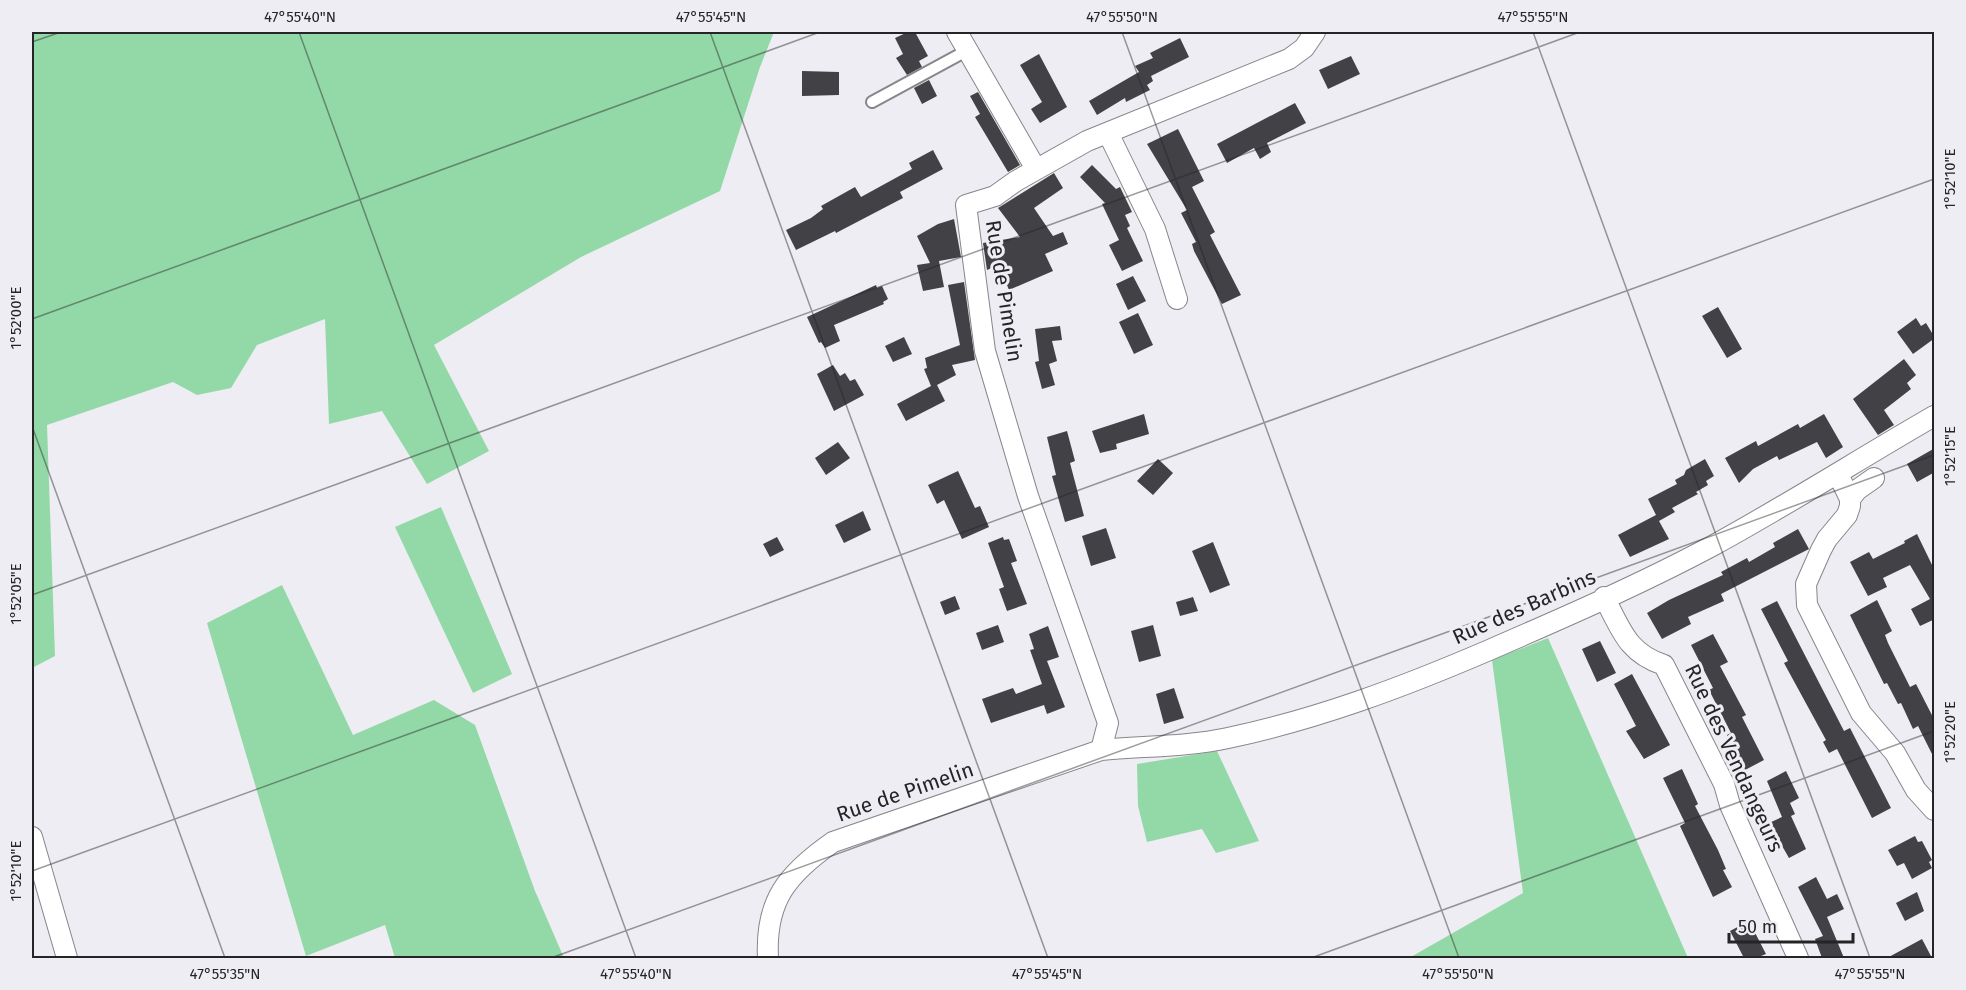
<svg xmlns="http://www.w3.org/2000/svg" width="1966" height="990" font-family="'Fira Sans',sans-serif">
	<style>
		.green { fill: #93d9a7 }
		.building { fill: #414146 }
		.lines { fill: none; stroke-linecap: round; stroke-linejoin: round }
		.service-casing { stroke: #86868b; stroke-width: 14 }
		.minor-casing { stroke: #86868b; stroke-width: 22 }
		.service { stroke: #fff; stroke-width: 10 }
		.minor { stroke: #fff; stroke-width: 20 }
		.ticks { fill: none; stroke: #252527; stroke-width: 1.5; stroke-opacity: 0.45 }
		.labels { text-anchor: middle; stroke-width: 6; stroke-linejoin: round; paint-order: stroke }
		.street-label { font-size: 21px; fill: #252527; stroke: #ededf3 }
		.neatline { fill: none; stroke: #252527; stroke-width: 2 }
		.ticks-label { font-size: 15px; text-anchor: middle; fill: #252527 }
	</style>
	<rect width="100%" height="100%" fill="#ededf3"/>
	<path class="green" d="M32,32H774L760,67L720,191L581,257L434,345L489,451L427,484L382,411L329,424L325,319L257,345L231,388L197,395L173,382L47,425L55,656L32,668Z
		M441,507L512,674L473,693L395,527Z
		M282,585L353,735L434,700L475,725L535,891L564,958H395L385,925L306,956L207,623Z
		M1548,638L1688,958H1409L1523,893L1492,660Z
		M1217,751L1259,841L1216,853L1202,829L1147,842L1138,806L1137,764Z"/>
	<path class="building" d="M908,32H915L928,56L919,61L922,67L907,75L896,58L903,54L895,38Z
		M1180,38L1189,57L1151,76L1153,81L1147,85L1150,90L1126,102L1125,98L1097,115L1089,101L1139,72L1135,66L1153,58L1150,53Z
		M1039,54L1067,107L1040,123L1031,109L1042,102L1020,65Z
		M1351,56L1360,74L1328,89L1319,70Z
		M802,71L839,72V95L802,96Z
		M929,80L937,96L922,104L914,88Z
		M978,92L1020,165L1008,172L975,117L980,114L970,96Z
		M1295,103L1306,123L1267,143L1271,152L1260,159L1254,148L1227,163L1217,144Z
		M1178,129L1204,181L1192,187L1215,232L1210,235L1241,295L1222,304L1194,251L1192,244L1196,242L1181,213L1187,210L1147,144Z
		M933,150L943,169L900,192L903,198L836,233L835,231L796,250L786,230L811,218L823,209L821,206L855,187L861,197L912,169L909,163Z
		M1092,165L1116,189L1120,187L1132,212L1125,215L1130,226L1127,228L1143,261L1122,271L1109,245L1119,240L1102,204L1105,203L1080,177Z
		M1054,173L1063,188L1034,208L1053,236L1063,232L1068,244L1045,254L1053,271L1009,290L999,265L987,270L983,243L1020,237L998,208Z
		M954,219L961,257L939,261L944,287L923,291L917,265L930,263L917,236L938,224Z
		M1133,276L1146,301L1128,310L1116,284Z
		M964,282L975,360L952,365L956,375L937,385L945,401L906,421L897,404L931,386L924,369L927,368L925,358L960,345L948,285Z
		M876,285L877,288L882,286L888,299L883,302L884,304L834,325L840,341L825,348L821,342L819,343L807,317Z
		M1718,307L1742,349L1727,358L1702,316Z
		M1138,313L1153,345L1134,354L1119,322Z
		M1916,318L1921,326L1926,323L1935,338L1913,354L1897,332Z
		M1060,326L1062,340L1052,341L1057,361L1049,364L1055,385L1042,389L1035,362L1039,361L1035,329Z
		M904,337L912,354L893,362L885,346Z
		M1904,359L1916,375L1907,383L1911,389L1884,410L1894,425L1878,435L1853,399Z
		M833,365L840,376L845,373L850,381L855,379L864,395L834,411L817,374Z
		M1144,414L1149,434L1116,444L1117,449L1100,453L1092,431Z
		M1824,414L1843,447L1826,458L1817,442L1779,460L1777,456L1753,469L1739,483L1725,458L1756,441L1758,446L1798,424L1800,428Z
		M1067,431L1075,461L1070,463L1084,516L1065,522L1052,476L1056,475L1047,437Z
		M838,442L850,458L826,475L815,458Z
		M1935,448V472L1917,482L1907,464Z
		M1158,459L1173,473L1153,495L1137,481Z
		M1705,459L1714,476L1706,481L1708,485L1696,492L1698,494L1672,508L1675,512L1659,521L1669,539L1630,557L1618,535L1656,515L1648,499L1677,484L1675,480L1684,475L1686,470Z
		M958,471L975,508L980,506L989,527L962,539L944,500L937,504L928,485Z
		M863,511L871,530L844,543L835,525Z
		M1106,528L1116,558L1091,566L1082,536Z
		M1798,529L1809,549L1721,594L1724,601L1688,617L1691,624L1662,639L1647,613L1669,600L1723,575L1721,572L1747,558L1749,562L1775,547L1773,543Z
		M1917,534L1935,571V619L1920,626L1911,609L1930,599L1910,565L1883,578L1887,587L1868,596L1850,562L1869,552L1873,559L1905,543L1904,541Z
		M777,537L784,550L770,557L763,544Z
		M1003,537L1004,540L1009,539L1017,561L1011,563L1027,604L1007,611L999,589L1004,587L988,543Z
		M1213,542L1230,585L1210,593L1192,551Z
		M955,596L960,609L945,615L940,602Z
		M1193,597L1198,611L1180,616L1176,602Z
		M1877,600L1892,631L1885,635L1888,643L1910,687L1916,684L1935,721V760L1918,726L1913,729L1901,703L1898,704L1887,683L1884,684L1850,615Z
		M1777,601L1844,731L1850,728L1891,808L1872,818L1837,749L1829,753L1823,742L1826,740L1784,663L1788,661L1761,609Z
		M998,625L1004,642L982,650L976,633Z
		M1153,625L1161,656L1139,662L1131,631Z
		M1048,626L1059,657L1047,661L1065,707L1047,714L1044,705L991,723L982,699L1013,688L1016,694L1042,684L1030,650L1034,649L1029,634Z
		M1713,634L1728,662L1720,666L1746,715L1742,717L1764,760L1745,770L1727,735L1731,733L1709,690L1713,688L1691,645Z
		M1600,641L1616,673L1597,682L1582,649Z
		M1632,674L1670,745L1644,759L1626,731L1636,726L1614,684Z
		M1174,688L1184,718L1164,724L1156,694Z
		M1682,769L1698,804L1695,806L1718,850L1726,869L1723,870L1732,887L1713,897L1680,826L1685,823L1663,778Z
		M1786,771L1799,798L1790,803L1795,814L1791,816L1806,849L1789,858L1769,823L1782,817L1767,781Z
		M1915,836L1918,842L1922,841L1932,860L1929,862L1932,868L1912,879L1904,863L1897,866L1888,850Z
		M1816,877L1827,899L1837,894L1844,909L1827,917L1844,958H1822L1815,939L1823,936L1798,887Z
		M1917,892L1924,911L1905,921L1896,903Z
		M1749,921L1766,954L1756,958H1744L1730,931Z
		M1922,939L1932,958H1887Z"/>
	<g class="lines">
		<g class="service-casing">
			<path id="service" d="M872,102L968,50"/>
		</g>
		<g class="minor-casing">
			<path id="minor" d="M957,32L1036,169
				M1108,133L1155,229L1177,299
				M1838,474L1850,499V506L1847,515L1827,539L1821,550L1806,584L1807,605L1861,713L1895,753L1916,790L1934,810
				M1850,499L1857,490L1874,478
				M1604,597C1621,629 1627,653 1664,665L1724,784L1730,805L1798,958
				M1101,750C1143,746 1186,747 1228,738C1318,719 1403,687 1487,651C1563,618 1641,584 1714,545C1789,504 1861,458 1934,416
				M32,837L67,958
				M768,958C765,901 787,874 833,842L1101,750L1108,723L1028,496L985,351L966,205L995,196L1016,181L1087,141L1289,59L1304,48L1315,32"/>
		</g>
		<use href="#service" class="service"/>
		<use href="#minor" class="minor"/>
	</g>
	<path class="ticks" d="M299,32L636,958M710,32L1048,958M1122,32L1459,958M1533,32L1870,958M32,42L61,32M32,319L820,32M32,426L225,958M32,595L1580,32M32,871L1934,179M551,958L1934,455M1311,958L1934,731"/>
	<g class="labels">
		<g class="street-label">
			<text transform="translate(1004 291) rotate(81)" y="7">Rue de Pimelin</text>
			<text transform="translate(1524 607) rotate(-24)" y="7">Rue des Barbins</text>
			<text transform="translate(1734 758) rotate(65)" y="7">Rue des Vendangeurs</text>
			<text transform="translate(905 792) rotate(-19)" y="7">Rue de Pimelin</text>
		</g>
	</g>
	<rect width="1966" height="990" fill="none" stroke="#ededf3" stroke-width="66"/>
	<path d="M1729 933v9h124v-9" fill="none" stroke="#252527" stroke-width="3"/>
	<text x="1738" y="933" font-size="18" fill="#252527" stroke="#ededf3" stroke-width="4.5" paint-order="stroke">50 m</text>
	<rect x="33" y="33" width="1900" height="924" class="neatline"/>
	<g class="ticks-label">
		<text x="300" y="22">47°55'40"N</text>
		<text x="711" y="22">47°55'45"N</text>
		<text x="1122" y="22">47°55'50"N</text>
		<text x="1533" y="22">47°55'55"N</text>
		<text transform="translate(1950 179) rotate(-90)" y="5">1°52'10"E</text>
		<text transform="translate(16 318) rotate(-90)" y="5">1°52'00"E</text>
		<text transform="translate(1950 456) rotate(-90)" y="5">1°52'15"E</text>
		<text transform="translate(16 594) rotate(-90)" y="5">1°52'05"E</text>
		<text transform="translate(1950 732) rotate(-90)" y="5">1°52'20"E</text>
		<text transform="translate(16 871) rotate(-90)" y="5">1°52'10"E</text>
		<text x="225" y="979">47°55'35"N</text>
		<text x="636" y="979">47°55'40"N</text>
		<text x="1047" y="979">47°55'45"N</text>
		<text x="1458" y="979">47°55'50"N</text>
		<text x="1870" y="979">47°55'55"N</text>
	</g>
</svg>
